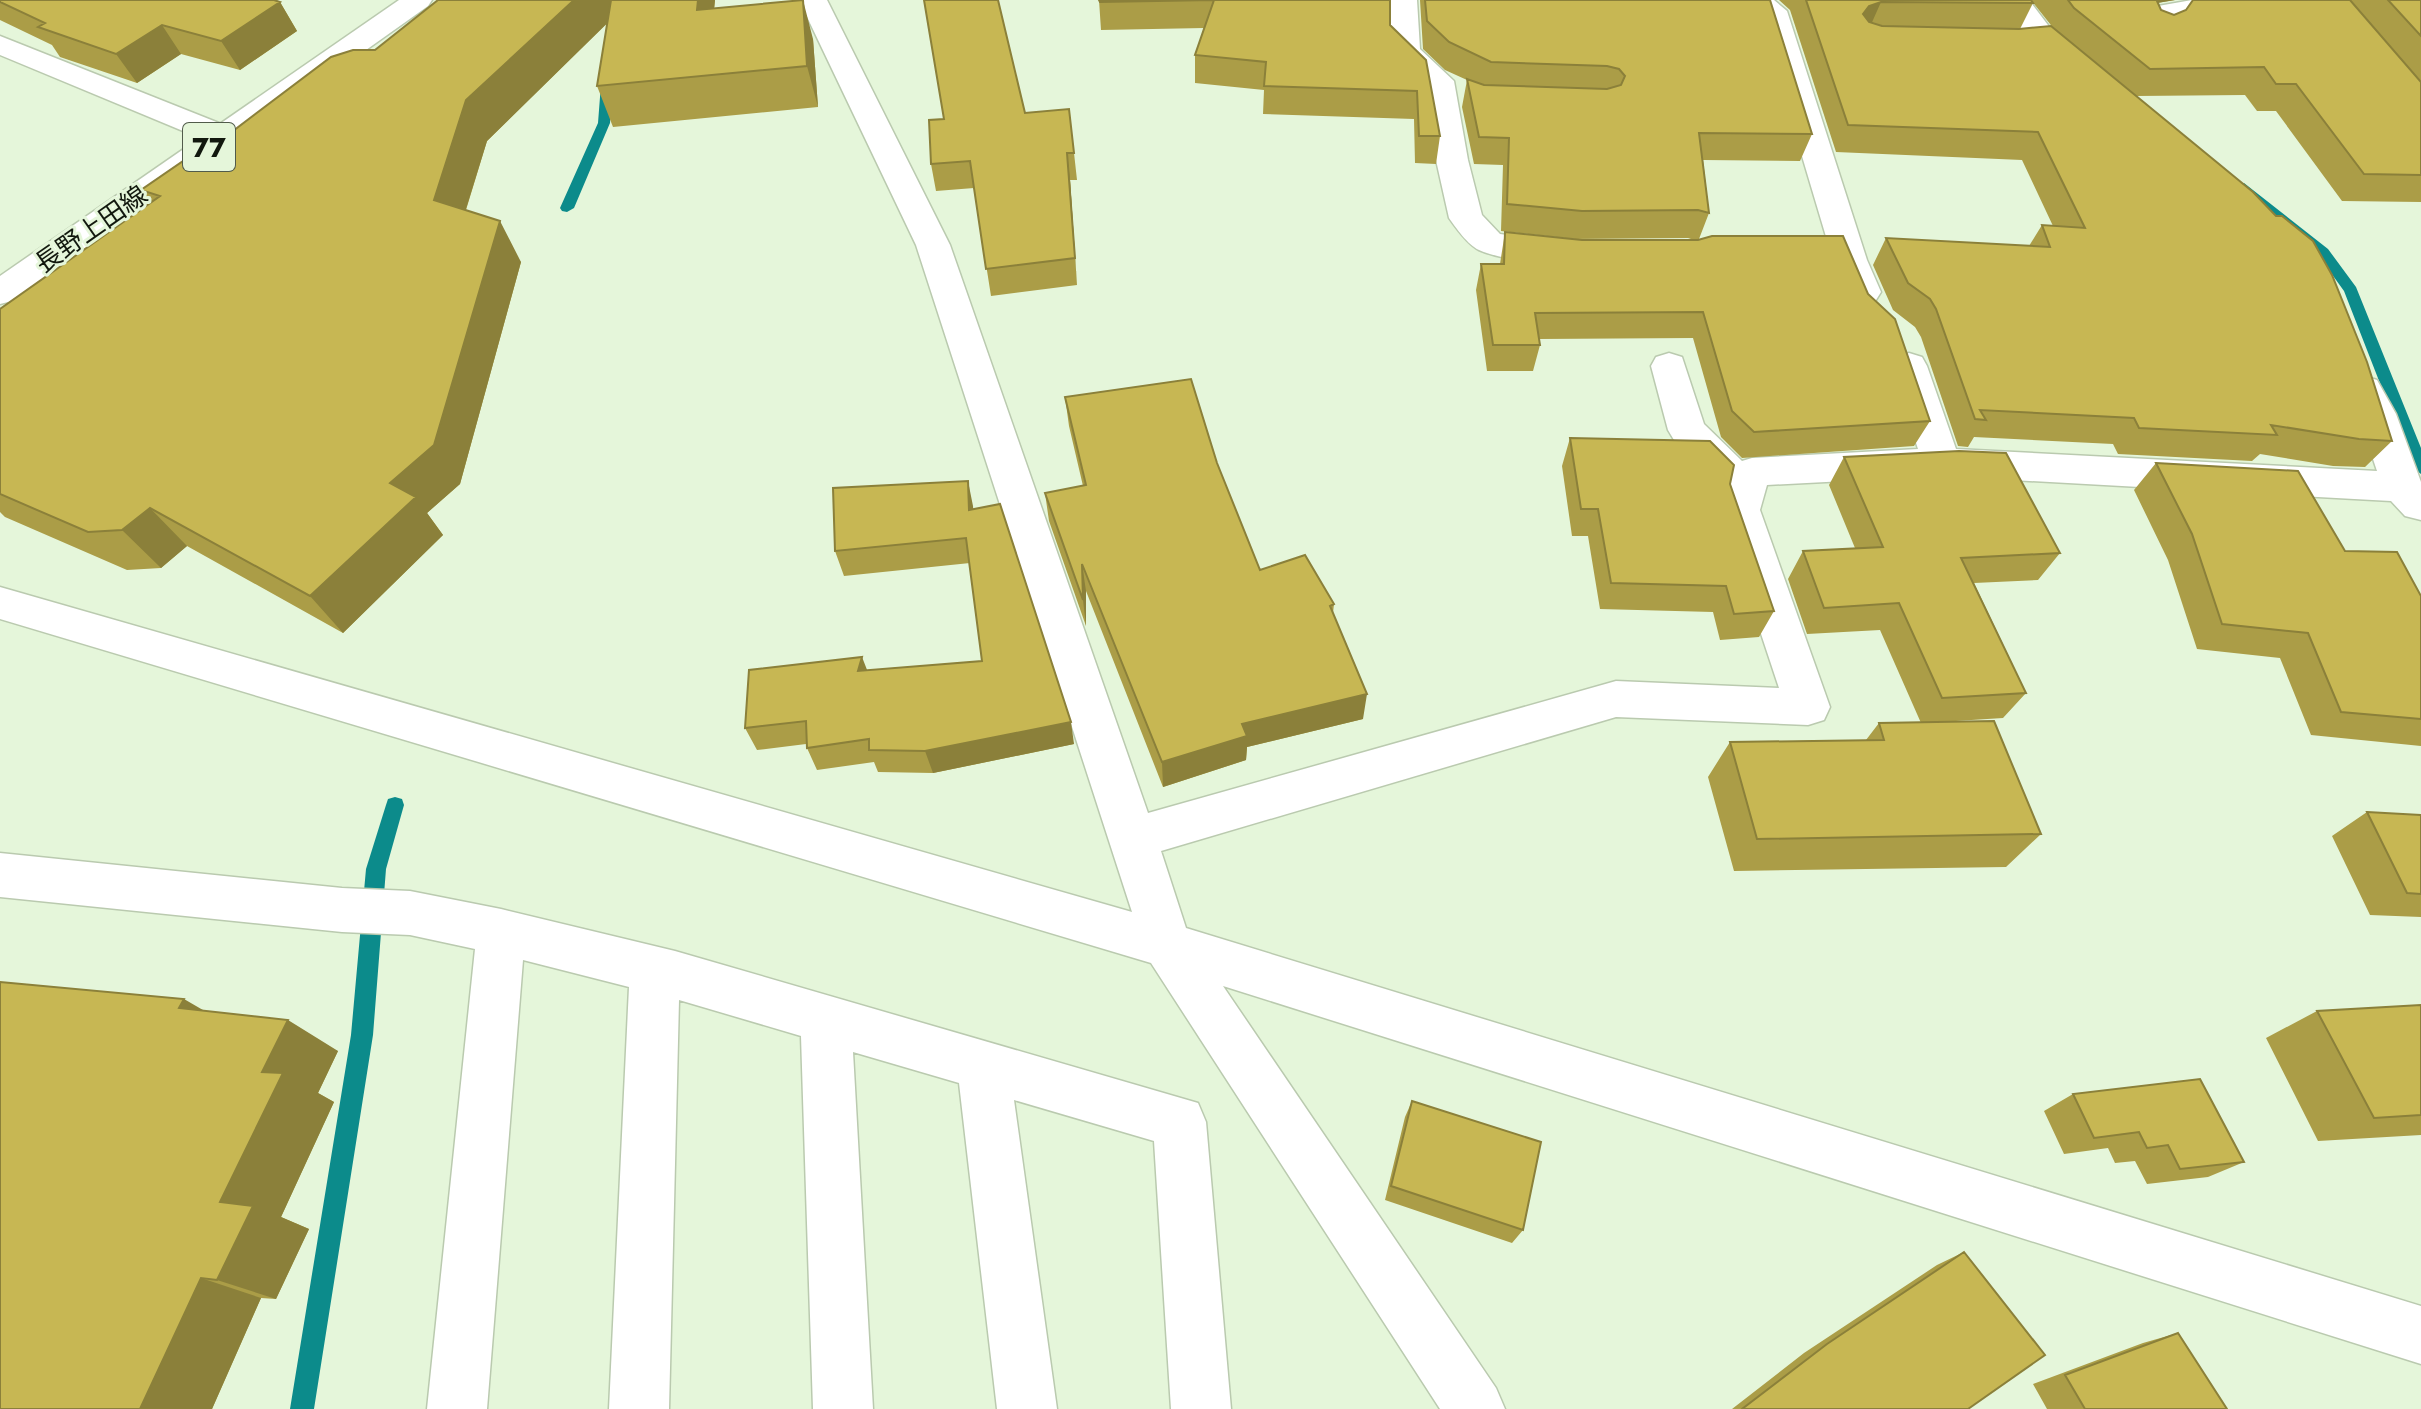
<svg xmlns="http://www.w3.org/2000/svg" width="2421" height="1409" font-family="Jost,'Noto Sans JP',sans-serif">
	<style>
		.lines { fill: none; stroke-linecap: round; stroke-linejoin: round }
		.stream { fill: #0c8b8b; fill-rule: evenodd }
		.minor-casing { stroke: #bacaaf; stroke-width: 3 }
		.major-casing { stroke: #bacaaf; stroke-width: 3 }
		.minor { fill: #fff; fill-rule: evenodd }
		.major { fill: #fff; fill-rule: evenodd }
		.wall { fill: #ab9d47 }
		.shaded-wall { fill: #8b803a }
		.building { fill: #c7b753; stroke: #8b803a; stroke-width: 2 }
		.labels { text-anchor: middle; stroke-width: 6; stroke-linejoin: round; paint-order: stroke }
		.far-street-label { font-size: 26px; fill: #12180e; stroke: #e5f6da }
		.shield { fill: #e5f6da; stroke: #515b4b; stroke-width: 2 }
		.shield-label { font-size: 28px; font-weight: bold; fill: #12180e }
	</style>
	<rect width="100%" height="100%" fill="#e5f6da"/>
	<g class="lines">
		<path class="stream" d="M607,80L613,84L610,123L574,208L567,212L562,211L560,208L598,123L601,84Z
			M2244,183L2328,249L2356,287L2421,448V474L2413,468L2344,291L2318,255L2239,190L2237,187Z
			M395,797L402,799L404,805L386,869L373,1035L314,1409H290L351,1035L366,869L386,805L388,799Z"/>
		<g class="minor-casing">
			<path id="minor" d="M799,0H827L950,245L1148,813L1616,681L1779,688L1720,510L1726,493L1674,440L1668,430L1651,366L1656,357L1669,353L1682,357L1704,424L1742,461L1752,458L1918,449L1891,366L1896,357L1909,353L1922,357L1927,366L1956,449L2377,471L2358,414L2346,389L2351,380L2364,376L2377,380L2396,414L2421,482V520L2405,516L2391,501L1941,476L1767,485L1760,510L1830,707L1824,720L1808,725L1616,717L1161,851L1186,928L2421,1306V1364L1223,986L1496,1388L1505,1409H1440L1151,963L0,619V587L1132,912L916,245Z
				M1389,0H1417L1420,49L1454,81L1468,160L1482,215L1500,234L1573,244L1578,252L1573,260C1550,266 1502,260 1479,250C1468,245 1456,228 1449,218L1436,160L1424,84L1390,52Z
				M1739,0H1774L1787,11L1867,260L1881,292L1876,300L1864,303L1852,300L1833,260L1760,15L1743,6Z
				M2000,0H2029L2057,37L2092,68L2088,74C2053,83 2017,25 2000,0Z
				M2192,0H2255L2258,4L2254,10L2244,13L2178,19L2167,36L2157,39L2147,36L2143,30L2158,6Z
				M0,36L234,129L239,136L234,143L223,145L212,143L0,55Z
				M0,853L342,888L410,891L501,909L675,951L1198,1103L1206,1122L1231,1409H1171L1154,1141L1014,1100L1057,1409H997L959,1083L853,1052L873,1409H813L801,1036L679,1000L669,1409H609L629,987L523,960L487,1409H427L475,949L410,935L342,932L0,897Z"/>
		</g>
		<g class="major-casing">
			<path id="major" d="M399,0H432L428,6L12,301L0,304V276Z"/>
		</g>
		<use href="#minor" class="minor"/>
		<use href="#major" class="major"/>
	</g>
	<path class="wall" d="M0,0L280,2L297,31L240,70L181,54L137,83L60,57L52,45L0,20Z
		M438,0H715L714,9L813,39L818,107L613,127L597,86L607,23L487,141L466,210L521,262L460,484L427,513L443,535L343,633L187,546L161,568L127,570L5,517L0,512V309L151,203L141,190L225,137L375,50Z
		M1099,0H1390V25L1440,136L1436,164L1415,163L1414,119L1263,114L1264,90L1195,83V55L1204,28L1101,30Z
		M1420,0H1770L1812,134L1800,161L1703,160L1709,213L1699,239L1868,294L1930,421L1914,446L1742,458L1721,437L1693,338L1539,339L1540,345L1533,371H1487L1476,290L1481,264H1500L1505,232L1582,240H1694L1688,238L1575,239L1501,231L1503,165L1474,164L1462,107L1467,80L1445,70L1423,49Z
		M1779,0H2031L2033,3L2020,29H2054L2031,0H2175L2157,3L2161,10L2174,15L2186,10L2193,0H2421V202L2342,201L2276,111H2257L2245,95L2136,96L2392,441L2365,467L2333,466L2260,454L2252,461L2118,454L2113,444L1974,437L1968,447L1958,446L1921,337L1915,327L1893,310L1873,265L1886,238L2029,246L2042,225L2053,226L2022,160L1836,152L1790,10Z
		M1025,113L1074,153L1077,180H1070L1077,285L991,296L974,188L936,191L931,164Z
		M1065,397L1217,463L1260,570L1334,604L1333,613L1363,719L1247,747L1246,760L1163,787L1086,591V626L1049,521L1045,493L1083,486L1069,426Z
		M1570,438L1730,484L1774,611L1759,637L1720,640L1713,612L1600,609L1588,536H1572L1562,466Z
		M1844,457L2060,553L2038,580L1974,583L2026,693L2003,718L1940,722L2041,834L2006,867L1734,871L1708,777L1730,742L1866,740L1879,723H1921L1880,630L1807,634L1788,579L1803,551L1855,548L1829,485Z
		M2156,463L2345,551L2421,596V746L2311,735L2280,658L2197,649L2168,560L2134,490Z
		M973,509L1074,744L933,773L878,772L874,762L817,770L807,748L806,744L757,750L745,728L867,670L982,661L970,563L844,576L835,551Z
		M2367,812L2421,815V917L2370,915L2332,836Z
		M2421,1005V1135L2318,1141L2266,1038L2317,1011Z
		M204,1011L338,1051L318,1093L334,1102L281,1217L309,1229L276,1299L261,1298L212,1409H0Z
		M2073,1094L2244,1162L2208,1177L2147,1184L2135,1161L2115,1163L2108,1148L2064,1154L2044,1111Z
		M1412,1101L1523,1230L1512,1243L1385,1200L1405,1117Z
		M1964,1252L1968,1409H1732L1804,1353L1937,1265Z
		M2178,1333L2227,1409H2047L2033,1384L2143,1343Z"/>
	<path class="shaded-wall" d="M574,0H631L487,141L456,241L434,200L466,100Z
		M698,0H715L710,51L697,10Z
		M803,0L813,39L818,107L807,66Z
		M2157,0H2175L2157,3L2140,28Z
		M280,2L297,31L240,70L221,41Z
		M1881,2L1869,29L1863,14L1869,6Z
		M162,25L181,54L137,83L116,54Z
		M1067,153L1070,180L1077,285L1075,258Z
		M500,221L521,262L460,484L427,513L443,535L343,633L310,596L390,483Z
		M968,481L973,506L975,535L969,510Z
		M150,508L187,546L161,568L122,530Z
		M1082,564L1086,591V626L1083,600Z
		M862,657L871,680L858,671Z
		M1367,694L1363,719L1247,747L1246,760L1163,787L1162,762L1242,724Z
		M1071,722L1074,744L933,773L925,751Z
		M184,999L239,1031L179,1008Z
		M288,1020L338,1051L318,1093L334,1102L281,1217L309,1229L276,1299L217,1280L220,1202L262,1072Z
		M201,1278L261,1298L212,1409H140Z"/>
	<path class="building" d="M0,0H274L280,2L221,41L162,25L116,54L38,27L45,23L0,2Z
		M438,0H574L466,100L434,200L500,221L434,445L390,483L416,497L310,596L150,508L122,530L88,532L0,494V309L160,196L141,190L221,135L225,137L331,57L353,50H375Z
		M611,0H698L697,10L803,0L807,66L597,86Z
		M924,0H998L1025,113L1069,109L1074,153H1067L1075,258L986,269L970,161L931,164L929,120L944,119Z
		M1099,0H1390V25L1426,60L1440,136H1419L1417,91L1264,86L1266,62L1195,55L1214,0L1100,2Z
		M1425,0H1770L1812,134L1699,133L1709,213L1698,210L1582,211L1507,204L1509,138L1479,137L1467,79L1484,85L1607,89L1621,85L1625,76L1619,69L1607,66L1491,62L1449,42L1427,21Z
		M1806,0H2031L2033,3L1881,2L1869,6L1863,14L1869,22L1882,26L2019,29L2051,26L2253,192L2276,216H2282L2313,241L2332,275L2367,362L2392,441L2359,439L2271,425L2277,435L2139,428L2134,418L1980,410L1986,420L1975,419L1936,309L1930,299L1908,283L1886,238L2050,247L2042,225L2085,228L2038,132L1848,125Z
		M2068,0H2157V1L2161,10L2174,15L2186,10L2193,0H2350L2421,82V175L2364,174L2296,84H2276L2264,67L2150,69L2074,8Z
		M2388,0H2421V36Z
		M1505,232L1582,240H1698L1712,236H1843L1868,294L1895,319L1930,421L1754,432L1732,411L1703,312L1535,313L1540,345H1493L1481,264H1504Z
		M1191,379L1217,463L1260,570L1305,555L1334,604L1330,606L1367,694L1242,724L1247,736L1162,762L1082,564L1083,600L1045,493L1086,485L1065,397Z
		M1570,438L1710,441L1734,465L1730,484L1774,611L1734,614L1726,586L1611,583L1598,509H1581Z
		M1959,451L2006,453L2060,553L1961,558L2026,693L1942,698L1899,603L1824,608L1803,551L1883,547L1844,457Z
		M2156,463L2298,471L2345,551L2397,552L2421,596V719L2341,712L2308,633L2222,624L2192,534Z
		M968,481L969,510L1000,504L1071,722L925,751L869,750V739L807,748L806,721L745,728L749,670L862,657L858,671L982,661L966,538L835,551L833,488Z
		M1994,721L2041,834L1757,839L1730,742L1884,740L1879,723Z
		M2367,812L2421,815V894L2407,893Z
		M0,982L184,999L179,1008L288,1020L262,1072L283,1073L220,1202L253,1206L217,1280L201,1278L140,1409H0Z
		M2421,1005V1115L2374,1118L2317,1011Z
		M2200,1079L2244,1162L2180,1169L2168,1145L2147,1148L2139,1132L2094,1138L2073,1094Z
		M1412,1101L1541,1142L1523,1230L1391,1186Z
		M1964,1252L2045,1355L1968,1409H1742L1827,1344Z
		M2178,1333L2227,1409H2085L2065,1375Z"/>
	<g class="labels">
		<g class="far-street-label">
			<text transform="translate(91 229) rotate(-35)" y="9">長野上田線</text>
		</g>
		<rect class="shield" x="183" y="123" width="52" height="48" rx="6"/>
		<g class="shield-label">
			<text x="209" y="157">77</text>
		</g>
	</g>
</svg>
